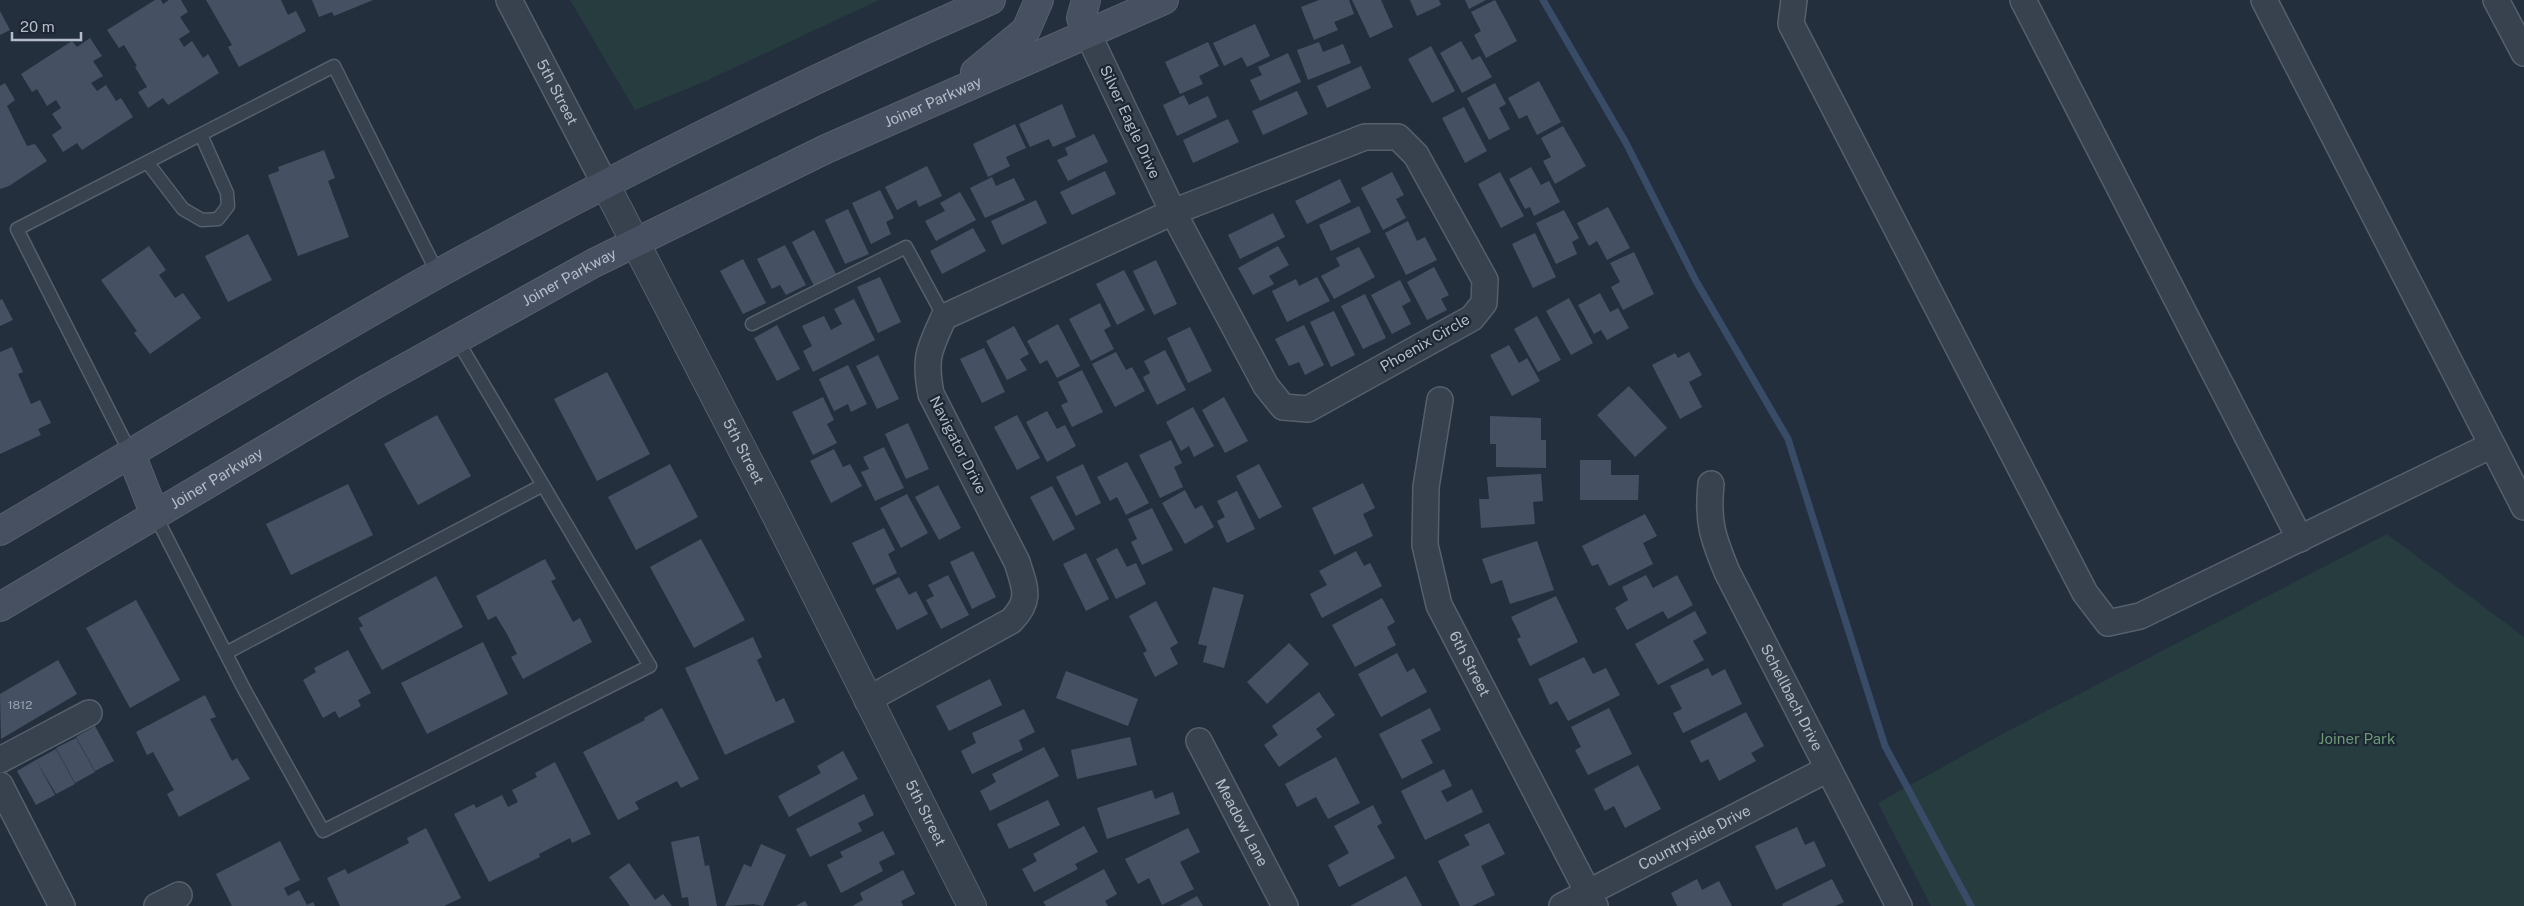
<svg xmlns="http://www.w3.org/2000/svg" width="2524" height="906" font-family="'Public Sans',sans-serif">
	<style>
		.green { fill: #263c3f }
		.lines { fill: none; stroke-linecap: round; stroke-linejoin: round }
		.stream { stroke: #394c67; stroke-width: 7 }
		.building { fill: #455162 }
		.service-casing { stroke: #565f6c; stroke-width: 15 }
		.minor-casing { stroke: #565f6c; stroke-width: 28 }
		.tertiary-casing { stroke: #565f6c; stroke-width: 30 }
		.secondary-casing { stroke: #565f6c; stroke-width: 30 }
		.service { stroke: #38414e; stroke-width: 12 }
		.minor { stroke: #38414e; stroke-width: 25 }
		.tertiary { stroke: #38414e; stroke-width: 28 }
		.secondary { stroke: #465061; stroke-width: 28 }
		.labels { text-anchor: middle; stroke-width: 4.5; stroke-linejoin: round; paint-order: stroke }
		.number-label { font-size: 12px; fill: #98a1af }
		.street-label { font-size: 15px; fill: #b4bcc9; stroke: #1d2633 }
		.park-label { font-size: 15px; fill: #6b9a76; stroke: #1d2633 }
	</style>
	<rect width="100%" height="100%" fill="#242f3e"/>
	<path class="green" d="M570,0H879L706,81L635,110Z
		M2387,534L2524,637V906H1931L1878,803L2006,732Z"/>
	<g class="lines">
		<path class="stream" d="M1543,0L1626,143L1696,281L1788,439L1885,746L1971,906"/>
	</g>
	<path class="building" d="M155,0H161L163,4L169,0H181L188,12L180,17L190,32L179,39L184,47L192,41L203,58L208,54L219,73L168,105L163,98L148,108L138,92L147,87L135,67L137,66L124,45L119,48L107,30Z
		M206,0H281L288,15L296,11L306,31L239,67L228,47L232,45Z
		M312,0H373L334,16L332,12L319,17Z
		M1319,0H1349L1354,14L1334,22L1338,30L1314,40L1301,7Z
		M1352,0H1381L1393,27L1370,38Z
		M1410,0H1439L1441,5L1417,16Z
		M1465,0H1486L1469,9Z
		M1495,0L1517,41L1486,58L1474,35L1481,31L1471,12Z
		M0,11L10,30L0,35Z
		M1255,24L1270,56L1247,67L1242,57L1224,66L1213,43Z
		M90,38L102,56L93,61L103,76L91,83L97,91L106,85L116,101L121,98L133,117L82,150L77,143L63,152L52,135L62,128L52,114L61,108L56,100L47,106L37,89L32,92L21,74L72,41L77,47Z
		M1461,41L1472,60L1480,56L1492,77L1462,93L1440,53Z
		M1208,42L1219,66L1199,76L1203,84L1180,94L1165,62Z
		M1319,42L1323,52L1343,44L1351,63L1308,80L1297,50Z
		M1431,46L1455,91L1432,103L1408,59Z
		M1288,53L1301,82L1260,101L1250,80L1262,75L1258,67Z
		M1361,66L1371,88L1327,108L1317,86Z
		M1539,81L1561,122L1537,135L1527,115L1519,119L1508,98Z
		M5,83L15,100L7,106L27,146L35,144L47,161L9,186L0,189V86Z
		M1495,83L1506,104L1499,108L1510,129L1489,140L1467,98Z
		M1297,91L1308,114L1263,135L1252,111Z
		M1184,95L1189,105L1208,96L1217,117L1177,136L1163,105Z
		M1062,104L1076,137L1053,147L1049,139L1030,147L1019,124Z
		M1464,107L1487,151L1465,163L1442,118Z
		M1228,119L1239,142L1193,163L1183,140Z
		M1015,124L1026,148L1006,157L1010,166L988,177L973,144Z
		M1563,126L1586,166L1555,184L1543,161L1551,157L1541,138Z
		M1094,134L1108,162L1068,181L1057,160L1068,155L1065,148Z
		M324,150L335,178L328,181L349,237L298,256L268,175L279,171L278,167Z
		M927,166L942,196L919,207L916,200L897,210L885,187Z
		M1531,167L1541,185L1549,181L1560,202L1534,216L1530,207L1525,209L1509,179Z
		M1105,171L1116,194L1072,215L1060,192Z
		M1392,172L1404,195L1396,199L1406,218L1383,230L1361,188Z
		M1500,172L1524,216L1501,228L1478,184Z
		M992,177L996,186L1014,178L1025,200L985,218L970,188Z
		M1340,179L1351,202L1307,224L1295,201Z
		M880,190L894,218L886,222L891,234L871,244L852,203Z
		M960,192L976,220L936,241L925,221L945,211L940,203Z
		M1036,200L1047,223L1002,245L991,221Z
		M1359,206L1371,232L1331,251L1319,225Z
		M1608,207L1630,248L1607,260L1597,241L1589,246L1577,223Z
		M848,209L869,254L845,264L825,220Z
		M1564,210L1579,238L1572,242L1577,254L1556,264L1536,223Z
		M1273,213L1285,237L1240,259L1228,235Z
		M1408,221L1417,241L1425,237L1437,260L1406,275L1385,233Z
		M973,228L986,251L942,274L930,251Z
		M814,230L836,274L814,286L792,242Z
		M1535,233L1556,277L1533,288L1512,244Z
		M248,234L272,280L228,302L205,256Z
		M785,245L806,285L786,295L780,285L772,289L757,259Z
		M149,246L166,270L159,275L175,298L183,293L201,318L150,354L134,333L137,331L101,280Z
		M1278,246L1289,265L1269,276L1274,284L1253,295L1238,268Z
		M1359,247L1375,277L1334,299L1321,276L1340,266L1336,258Z
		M1634,252L1654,294L1623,310L1611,287L1620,282L1610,263Z
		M743,259L766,303L743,314L720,271Z
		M1156,260L1177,304L1154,315L1133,271Z
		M1434,267L1449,295L1441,299L1447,310L1427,320L1407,282Z
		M1124,270L1145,310L1117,325L1096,284Z
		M880,277L901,322L878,333L857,287Z
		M1317,277L1330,301L1287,322L1272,291L1296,279L1299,286Z
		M1400,280L1411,301L1402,306L1411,324L1392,334L1371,295Z
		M1600,293L1610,312L1618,308L1629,328L1607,340L1601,330L1594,334L1578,305Z
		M1365,294L1386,338L1363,349L1341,306Z
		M1569,298L1593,343L1571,355L1546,311Z
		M2,299L13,320L0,326V300Z
		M854,299L875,340L813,372L803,351L812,346L802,326L824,316L831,330L842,324L834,309Z
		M1100,303L1111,326L1104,330L1114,349L1091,361L1069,319Z
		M1334,311L1355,355L1331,367L1310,322Z
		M1537,316L1561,360L1538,372L1514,329Z
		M1058,324L1080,366L1057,378L1047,360L1040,364L1027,341Z
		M777,325L800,369L777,381L754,338Z
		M1304,325L1324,365L1305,375L1299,362L1289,366L1275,339Z
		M1014,326L1029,354L1020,359L1027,370L1007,380L986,341Z
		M1190,327L1212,371L1188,383L1167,338Z
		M1509,345L1519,363L1527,358L1540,381L1512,396L1490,355Z
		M12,347L23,372L18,374L31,404L40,400L51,423L38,429L41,435L0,454V352Z
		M984,348L1005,392L982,403L960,359Z
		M1165,350L1186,390L1157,405L1143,377L1150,373L1144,361Z
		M1116,352L1126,370L1132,367L1145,391L1115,407L1092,364Z
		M1689,352L1702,375L1689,382L1702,407L1680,419L1652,365L1675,353L1678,358Z
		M878,355L899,399L877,409L856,366Z
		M848,365L867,404L851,412L848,404L834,411L819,379Z
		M1082,370L1103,412L1072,427L1061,405L1068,402L1058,382Z
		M607,372L650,454L597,481L554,399Z
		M1629,386L1667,428L1635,457L1597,415Z
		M823,397L834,420L827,424L837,443L813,455L792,412Z
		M1224,397L1248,441L1225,453L1202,410Z
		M1193,407L1214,446L1194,457L1189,446L1181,451L1166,422Z
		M1047,411L1057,429L1065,425L1076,446L1047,462L1026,422Z
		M437,415L471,476L418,505L384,444Z
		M1017,415L1040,458L1017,470L994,427Z
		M1490,416L1541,418V440H1546V468L1496,467V444H1490Z
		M908,423L929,469L906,479L885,434Z
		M1171,440L1182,463L1174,467L1183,487L1160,498L1139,455Z
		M884,447L904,488L875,501L861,472L869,469L863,457Z
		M834,449L843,467L850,464L862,486L831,503L810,461Z
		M1580,460H1611V475H1639L1638,500H1580Z
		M1127,462L1149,503L1126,515L1117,497L1110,501L1097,477Z
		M670,464L698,517L636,550L608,497Z
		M1083,464L1101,503L1076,516L1056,477Z
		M1259,464L1282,507L1259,519L1236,476Z
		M1541,474L1543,501L1533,502L1535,524L1481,528L1479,499H1489L1487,477Z
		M1363,483L1375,508L1363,514L1373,536L1334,555L1312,508Z
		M348,484L373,535L291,575L266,524Z
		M938,485L961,528L939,540L915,497Z
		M1052,486L1075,529L1053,541L1030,497Z
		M1185,490L1195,509L1202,505L1214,527L1185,544L1162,503Z
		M1237,491L1255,529L1227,543L1217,521L1225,517L1217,501Z
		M907,494L928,533L901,548L880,508Z
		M1152,508L1173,550L1142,565L1131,542L1137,539L1128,519Z
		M1645,514L1657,536L1643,543L1653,564L1609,586L1598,564L1592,566L1582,546Z
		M884,528L895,550L888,554L897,573L873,585L852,543Z
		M701,539L745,620L694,648L650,567Z
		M1537,541L1554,590L1510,604L1502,580L1491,584L1482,559Z
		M1117,548L1127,567L1136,563L1146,584L1116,599L1096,559Z
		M973,551L996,597L972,609L950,562Z
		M1356,551L1364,566L1370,563L1382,586L1322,618L1310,594L1327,585L1319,571Z
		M1086,553L1109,599L1086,611L1063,564Z
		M545,559L556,579L551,581L573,622L580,618L592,642L523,679L511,657L517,654L507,634L496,616L488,620L476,596Z
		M948,575L969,615L941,629L926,600L934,596L928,585Z
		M1646,575L1653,588L1677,575L1693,605L1668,619L1663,611L1627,630L1615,608L1628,600L1622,587Z
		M436,576L463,627L382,670L359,628L363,626L358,618Z
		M899,577L909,595L916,591L928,614L897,630L875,589Z
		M1213,587L1244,595L1224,668L1203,662L1207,646L1198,644Z
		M1556,596L1578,642L1530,666L1517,639L1521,637L1511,617Z
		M1382,598L1395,622L1387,627L1396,645L1355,667L1332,625Z
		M136,600L180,680L130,708L86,628Z
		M1156,601L1178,643L1170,648L1178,664L1155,677L1143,653L1147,651L1129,616Z
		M1695,611L1707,633L1693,641L1704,660L1658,685L1635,644Z
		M753,637L762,657L757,660L776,702L784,698L795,722L725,755L685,668Z
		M483,642L508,694L427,734L401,683Z
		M1289,643L1309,664L1267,704L1247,682Z
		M348,650L371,693L358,700L361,706L339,718L335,711L323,718L303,680L316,672L314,668Z
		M1397,653L1407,672L1414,668L1427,692L1381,717L1358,674Z
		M1584,657L1593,674L1606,668L1620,695L1568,721L1557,701L1550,705L1538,679Z
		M58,660L77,694L1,739L0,694Z
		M1708,668L1712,676L1725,669L1742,704L1683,733L1673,713L1682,709L1670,686Z
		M1066,671L1138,699L1128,726L1056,698Z
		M990,679L1002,705L949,731L936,706Z
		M1319,692L1335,715L1316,729L1322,737L1279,767L1264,745L1278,735L1272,726Z
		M205,695L216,717L210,719L232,761L237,758L250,779L179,817L167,794L174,790L153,752L147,755L136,732Z
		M662,708L699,779L681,788L677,781L635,802L639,809L618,820L583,752L645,720L644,718Z
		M1430,708L1441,730L1421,740L1433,763L1402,779L1379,734Z
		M1609,708L1632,754L1588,775L1575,750L1581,747L1571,727Z
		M1024,709L1035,732L1019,740L1023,750L972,774L961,751L976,743L972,733Z
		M1746,712L1764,746L1751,753L1756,761L1719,781L1708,759L1701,763L1690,741Z
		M95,726L114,761L95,771L76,737Z
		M1130,737L1137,765L1077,779L1071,750Z
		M76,738L95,772L75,783L56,748Z
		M1044,747L1059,776L990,811L980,791L996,782L992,774Z
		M56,749L75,784L56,794L36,760Z
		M843,751L858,779L789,817L778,796L821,773L817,766Z
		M1336,757L1360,803L1328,819L1316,797L1297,807L1285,784Z
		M36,760L55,795L36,805L17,771Z
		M555,762L591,834L572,843L570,838L539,854L540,857L489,882L454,814L474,804L476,808L502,795L508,807L518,802L512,790L537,777L535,773Z
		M1638,765L1661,809L1625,828L1614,806L1605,811L1594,789Z
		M1444,769L1452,786L1441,791L1447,802L1472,789L1483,812L1425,840L1401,791Z
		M1152,790L1155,799L1173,792L1180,814L1107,839L1097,808Z
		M864,794L874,815L858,823L862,831L810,857L796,829Z
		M1048,800L1060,825L1009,849L997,824Z
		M1373,805L1382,823L1377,826L1395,858L1339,887L1328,865L1349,853L1334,826Z
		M1489,823L1505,854L1481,866L1495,895L1472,906H1460L1438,861L1470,845L1464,835Z
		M1084,826L1098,852L1075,864L1078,869L1034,892L1022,869L1037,861L1033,854Z
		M1797,827L1805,845L1814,841L1826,866L1776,890L1755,846Z
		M426,828L461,898L444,906H340L327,878L345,869L348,874L378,859L409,843L407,838Z
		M1188,828L1200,852L1180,862L1194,889L1162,905L1149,878L1138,884L1125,859Z
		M883,831L895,854L879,862L883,871L841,893L827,865L843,857L840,852Z
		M699,836L705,866L709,865L717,906H689L688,897L682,898L671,842Z
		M280,841L300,880L284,888L288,896L299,890L307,905L313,902L315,906H232L216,874Z
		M761,844L786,855L763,906L753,904L725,906L744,864L751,867Z
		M629,863L655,900L663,894L672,906H630L609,877Z
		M1104,869L1117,894L1105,901L1108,906H1046L1043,902Z
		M903,870L915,894L901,901L903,906H852L863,900L860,893Z
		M1406,876L1422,906H1350Z
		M1697,879L1702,890L1719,881L1732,906H1677L1671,893Z
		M1832,879L1844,902L1835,906H1783L1782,904Z
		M1197,896L1203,906H1179Z
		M805,901L808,906H795Z"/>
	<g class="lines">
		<g class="service-casing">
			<path id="service" d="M147,162L183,209L202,220L218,219L228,206L227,193L201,135
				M752,324L906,247L944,317
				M131,454L17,229L334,66L438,274
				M155,515L244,689L323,831L650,666L456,338
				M226,653L543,485"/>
		</g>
		<g class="minor-casing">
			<g id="minor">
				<path id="s1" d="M509,0L605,184"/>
				<path d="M1794,0L1791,24L2085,593L2108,623L2140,616L2492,445"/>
				<path d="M2023,0L2300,539"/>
				<path d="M2264,0L2524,507"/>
				<path d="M2496,0L2524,53"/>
				<path id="s2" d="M1440,400L1426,487L1425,545L1439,605L1595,906"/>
				<path id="s3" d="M1711,484C1707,522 1713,538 1727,572L1899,906"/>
				<path d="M867,700L1011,621C1032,600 1025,588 1017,562L931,394C924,358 929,350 944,317L1173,212L1365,137H1398L1416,155L1485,280L1484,303L1472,318L1308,409L1283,407L1266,386L1173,212L1087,32"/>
				<path id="s4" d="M1199,741L1285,906"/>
				<path d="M0,760L89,713"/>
				<path d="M0,785L62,906"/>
				<path d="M157,906L179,895"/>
				<path id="s5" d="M1562,906L1828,769"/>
			</g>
		</g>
		<g class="tertiary-casing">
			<g id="tertiary">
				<path id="s6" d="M605,184L769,501L972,906"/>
			</g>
		</g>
		<g class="secondary-casing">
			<g id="secondary">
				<path d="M1086,0L1081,18L1087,32"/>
				<path d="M975,72L1026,30L1039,0"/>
				<path d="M131,454L155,515"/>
				<path d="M0,531C146,445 291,356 439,273C619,174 803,82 991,0"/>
				<path id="s7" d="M0,607L369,388L594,263L826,149L1164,0"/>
			</g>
		</g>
		<use href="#service" class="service"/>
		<use href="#minor" class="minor"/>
		<use href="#tertiary" class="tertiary"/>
		<use href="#secondary" class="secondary"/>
	</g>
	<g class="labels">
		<g class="number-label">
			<text x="20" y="709">1812</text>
		</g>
		<g class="street-label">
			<text dy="5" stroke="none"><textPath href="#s1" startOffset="104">5th Street</textPath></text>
			<text dy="5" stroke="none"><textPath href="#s7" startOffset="1062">Joiner Parkway</textPath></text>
			<text transform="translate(1130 122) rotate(65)" y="5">Silver Eagle Drive</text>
			<text dy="5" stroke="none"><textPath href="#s7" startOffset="658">Joiner Parkway</textPath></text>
			<text transform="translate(1425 343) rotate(-30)" y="5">Phoenix Circle</text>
			<text transform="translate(958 445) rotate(63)" y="5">Navigator Drive</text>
			<text dy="5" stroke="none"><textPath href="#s6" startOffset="301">5th Street</textPath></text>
			<text dy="5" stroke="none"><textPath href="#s7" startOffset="252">Joiner Parkway</textPath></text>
			<text dy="5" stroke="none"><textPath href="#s2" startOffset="274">6th Street</textPath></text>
			<text dy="5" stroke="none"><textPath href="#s3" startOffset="232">Schellbach Drive</textPath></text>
			<text dy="5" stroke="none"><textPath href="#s6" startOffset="706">5th Street</textPath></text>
			<text dy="5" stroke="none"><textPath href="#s4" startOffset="92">Meadow Lane</textPath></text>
			<text dy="5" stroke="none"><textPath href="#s5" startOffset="149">Countryside Drive</textPath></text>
		</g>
		<g class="park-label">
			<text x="2357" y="744">Joiner Park</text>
		</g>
	</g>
	<path d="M12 32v8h69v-8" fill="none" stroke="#b4bcc9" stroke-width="2.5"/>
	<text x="20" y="32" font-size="15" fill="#b4bcc9" stroke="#1d2633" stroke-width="4" paint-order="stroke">20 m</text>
</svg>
